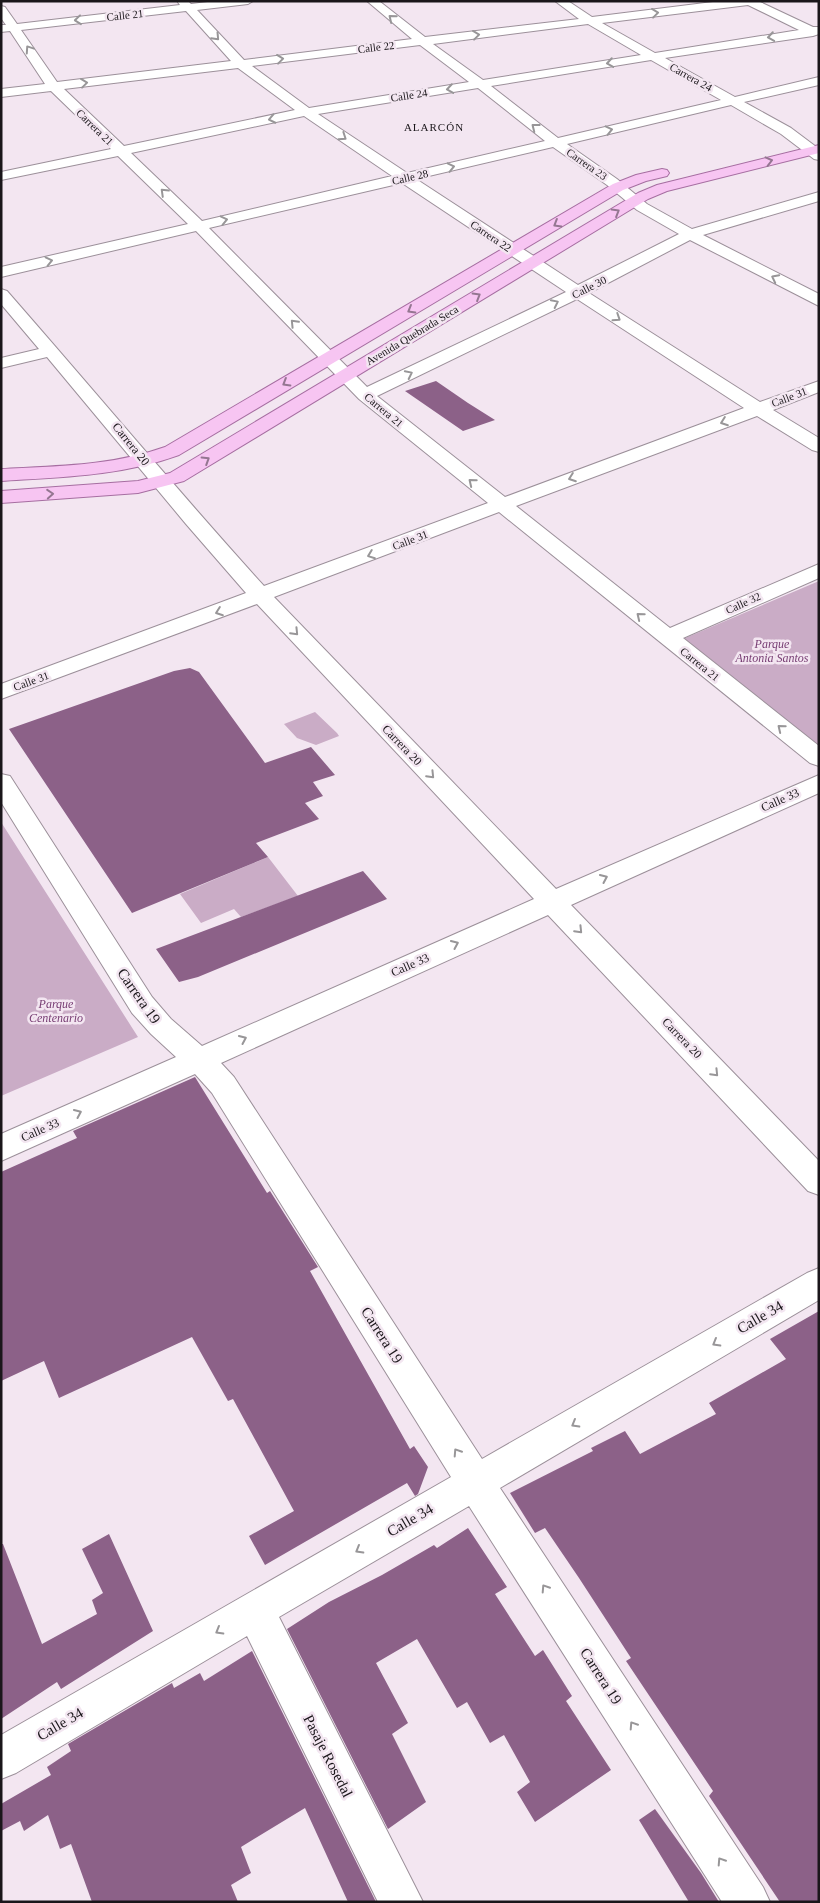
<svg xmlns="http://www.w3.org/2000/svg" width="820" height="1903" font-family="'Times New Roman',serif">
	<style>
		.green { fill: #caacc6 }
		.building { fill: #8c6188 }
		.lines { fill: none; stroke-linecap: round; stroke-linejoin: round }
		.minor-casing { stroke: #9c909a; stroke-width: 2 }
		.major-casing { stroke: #a66ea1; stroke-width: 2 }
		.minor { fill: #fff; fill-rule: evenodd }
		.major { fill: #f7c5f2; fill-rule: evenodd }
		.oneway { stroke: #989698 }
		.oneway2 { stroke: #947691 }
		.labels { text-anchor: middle; stroke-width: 5; stroke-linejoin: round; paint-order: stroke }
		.far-street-label { font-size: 11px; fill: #1a161a; stroke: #f3e6f1 }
		.far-neighbourhood-label { font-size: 11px; letter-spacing: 1px; fill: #1a161a; stroke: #f3e6f1 }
		.street-label { font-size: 12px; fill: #1a161a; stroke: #f3e6f1 }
		.park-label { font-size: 12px; font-style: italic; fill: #773d73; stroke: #f3e6f1 }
		.near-street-label { font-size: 15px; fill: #1a161a; stroke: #f3e6f1 }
	</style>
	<rect width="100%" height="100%" fill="#f3e6f1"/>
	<path class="green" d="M819,581V746L683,639Z
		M315,712L337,733L339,736L316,745L297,738L284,724Z
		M1,822L138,1037L1,1096Z
		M268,857L298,896L241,917L234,909L201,923L180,894Z"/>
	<path class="building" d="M436,381L468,403L495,420L463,431L405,391Z
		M190,668L199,672L265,763L311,747L335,775L313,782L323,796L305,803L319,819L256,843L268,857L132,913L9,729L174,671Z
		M363,871L387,899L198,977L179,982L156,949Z
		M195,1077L267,1193L270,1191L318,1267L310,1271L410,1449L414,1446L428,1467L418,1494L415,1496L407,1483L265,1565L249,1536L294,1511L233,1399L228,1401L192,1337L59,1398L44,1361L1,1381V1172L77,1138L73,1131Z
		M819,1311V1902H780L709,1796L713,1791L626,1661L631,1658L579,1578L545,1528L535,1533L510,1493L593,1451L591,1448L625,1431L640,1454L716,1414L709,1403L786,1359L770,1339Z
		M468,1528L507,1587L495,1594L535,1656L543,1650L572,1696L566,1701L611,1770L535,1822L517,1792L530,1782L504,1735L490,1743L467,1702L457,1708L417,1639L376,1663L408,1723L392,1734L426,1802L388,1829L287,1629L329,1602L382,1575L434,1545L437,1548Z
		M109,1534L153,1631L61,1689L57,1682L1,1719V1544H3L42,1644L97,1614L92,1600L103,1593L82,1549Z
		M252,1651L376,1902H348L305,1808L241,1847L251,1873L231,1885L238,1902H92L71,1844L60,1849L48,1815L24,1831L20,1821L1,1831V1804L51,1775L47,1767L71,1751L68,1744L172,1683L174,1688L200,1673L204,1681Z
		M655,1809L701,1873L719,1902H689L639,1820Z"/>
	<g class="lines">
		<g class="minor-casing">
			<path id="minor" d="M177,1H188L191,4L216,1H253L248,4L197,10L244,60L412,39L367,1H379L425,37L579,19L555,1H568L592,17L721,1H758L813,27H819V34L813,36L665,58L735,97L819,77V85L744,102L791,128L819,149V160L814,159L781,134L731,105L567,144L617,179L647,204L692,229L819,192V201L703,235L819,294V306L690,240L589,293L760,402L819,381V392L773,410L819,438V452L812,450L757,416L516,506L670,628L819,564V578L683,638L819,746V766L810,763L499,512L274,597L556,889L819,775V793L571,905L819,1161V1195L808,1191L548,915L221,1063L234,1077L482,1459L807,1273L819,1268V1300L500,1488L763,1887L770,1902H722L469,1506L279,1617L423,1902H378L247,1636L16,1773L1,1779V1735L451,1477L212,1093L195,1074L1,1161V1134L176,1057L151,1034L132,1013L1,802V774L10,776L152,997L171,1019L202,1046L534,899L257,604L1,699V684L246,593L186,524L47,357L1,368V358L39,349L1,304V289L7,291C92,388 176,489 264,586L488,503L359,399L196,231L1,277V267L188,224L118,156L1,180V172L111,149L51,91L1,97V89L45,84L10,31L1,32V25H6L1,18V6L5,7L17,24L180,5ZM748,5L799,30L655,53L602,23ZM186,11L231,61L57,82L21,30ZM588,24L641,55L483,80L433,44ZM420,45L469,82L309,108L252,66ZM651,60L721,100L558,138L491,86ZM238,68L295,110L124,146L64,89ZM478,88L545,141L407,173L318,114ZM304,116L392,176L202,221L131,153ZM553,147L607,185L637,210L679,234L578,285L416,179ZM402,183L566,292L367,387L209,228ZM577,299L744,408L505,497L377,396Z"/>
		</g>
		<g class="major-casing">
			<path id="major" d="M819,145V153L667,191L648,199L184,481L138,493L1,503V491L138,481L170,473L638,193L657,185Z
				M662,169L667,170L669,173L667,176L646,181L623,190L179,455C121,476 62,477 1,481V469C57,466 112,466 165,447L613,184L636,175Z"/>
		</g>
		<use href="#minor" class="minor"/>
		<use href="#major" class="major"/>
	</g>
	<defs><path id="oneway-chevron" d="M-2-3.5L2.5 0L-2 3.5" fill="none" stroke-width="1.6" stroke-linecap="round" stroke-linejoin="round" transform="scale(1.25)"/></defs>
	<g class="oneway">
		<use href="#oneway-chevron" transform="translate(655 13) rotate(-7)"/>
		<use href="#oneway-chevron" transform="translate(392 18) rotate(-141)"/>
		<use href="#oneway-chevron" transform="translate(78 20) rotate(174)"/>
		<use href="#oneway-chevron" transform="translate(476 35) rotate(-7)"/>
		<use href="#oneway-chevron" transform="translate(216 37) rotate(47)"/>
		<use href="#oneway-chevron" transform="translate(771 37) rotate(171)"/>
		<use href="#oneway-chevron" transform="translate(29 49) rotate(-124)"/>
		<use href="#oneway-chevron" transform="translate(280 59) rotate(-7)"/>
		<use href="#oneway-chevron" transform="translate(610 63) rotate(171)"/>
		<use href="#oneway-chevron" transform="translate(84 83) rotate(-7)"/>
		<use href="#oneway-chevron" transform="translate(450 89) rotate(171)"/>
		<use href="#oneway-chevron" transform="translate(272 119) rotate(168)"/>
		<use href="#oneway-chevron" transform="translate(535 127) rotate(-142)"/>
		<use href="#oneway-chevron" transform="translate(609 130) rotate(-13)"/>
		<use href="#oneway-chevron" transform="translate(343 137) rotate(34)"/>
		<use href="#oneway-chevron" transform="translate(451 167) rotate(-13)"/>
		<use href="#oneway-chevron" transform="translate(164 192) rotate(-136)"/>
		<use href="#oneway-chevron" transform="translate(224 220) rotate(-13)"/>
		<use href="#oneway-chevron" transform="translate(49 261) rotate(-13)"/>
		<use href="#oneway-chevron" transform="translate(775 278) rotate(-153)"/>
		<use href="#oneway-chevron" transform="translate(555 303) rotate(-26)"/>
		<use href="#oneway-chevron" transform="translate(617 318) rotate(33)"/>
		<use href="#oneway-chevron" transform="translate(294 323) rotate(-134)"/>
		<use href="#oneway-chevron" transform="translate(409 374) rotate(-26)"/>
		<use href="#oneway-chevron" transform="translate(724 422) rotate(160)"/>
		<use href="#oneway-chevron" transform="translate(572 478) rotate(160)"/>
		<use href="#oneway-chevron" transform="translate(472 482) rotate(-141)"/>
		<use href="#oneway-chevron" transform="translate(371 555) rotate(159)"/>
		<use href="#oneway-chevron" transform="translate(219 612) rotate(160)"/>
		<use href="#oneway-chevron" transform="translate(640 616) rotate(-141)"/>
		<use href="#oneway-chevron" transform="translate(295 632) rotate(46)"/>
		<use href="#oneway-chevron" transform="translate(781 728) rotate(-141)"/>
		<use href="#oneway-chevron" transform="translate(431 775) rotate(46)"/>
		<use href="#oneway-chevron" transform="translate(604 878) rotate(-24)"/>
		<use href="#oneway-chevron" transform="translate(579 930) rotate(46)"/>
		<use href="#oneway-chevron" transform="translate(455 944) rotate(-24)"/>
		<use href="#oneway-chevron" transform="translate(243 1039) rotate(-24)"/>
		<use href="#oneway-chevron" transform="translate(715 1073) rotate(46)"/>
		<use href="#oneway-chevron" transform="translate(78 1113) rotate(-24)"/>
		<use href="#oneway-chevron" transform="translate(716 1343) rotate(150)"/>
		<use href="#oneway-chevron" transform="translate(575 1424) rotate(150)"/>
		<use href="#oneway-chevron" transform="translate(457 1452) rotate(-123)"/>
		<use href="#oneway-chevron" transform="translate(359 1550) rotate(150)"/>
		<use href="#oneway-chevron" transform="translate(545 1588) rotate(-123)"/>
		<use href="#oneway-chevron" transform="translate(219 1631) rotate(150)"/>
		<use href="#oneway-chevron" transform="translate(633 1725) rotate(-123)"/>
		<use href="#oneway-chevron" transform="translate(721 1861) rotate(-123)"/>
	</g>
	<g class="oneway2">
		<use href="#oneway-chevron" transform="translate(769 161) rotate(-14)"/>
		<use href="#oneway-chevron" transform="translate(616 212) rotate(-31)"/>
		<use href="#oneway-chevron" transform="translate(557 224) rotate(149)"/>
		<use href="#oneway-chevron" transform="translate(477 296) rotate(-31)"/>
		<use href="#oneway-chevron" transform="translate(411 310) rotate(150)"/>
		<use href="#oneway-chevron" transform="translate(286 383) rotate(149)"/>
		<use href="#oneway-chevron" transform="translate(206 460) rotate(-32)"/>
		<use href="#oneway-chevron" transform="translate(50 494) rotate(-4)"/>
	</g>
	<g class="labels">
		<g class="far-street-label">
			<text transform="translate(125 15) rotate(-6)" y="4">Calle 21</text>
			<text transform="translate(376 47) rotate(-7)" y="4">Calle 22</text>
			<text transform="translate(691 77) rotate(29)" y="4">Carrera 24</text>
			<text transform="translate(409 95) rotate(-9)" y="4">Calle 24</text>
			<text transform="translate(95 127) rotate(44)" y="4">Carrera 21</text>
			<text transform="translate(587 164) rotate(35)" y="4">Carrera 23</text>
			<text transform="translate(410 177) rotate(-13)" y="4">Calle 28</text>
			<text transform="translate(491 236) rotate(34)" y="4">Carrera 22</text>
			<text transform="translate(589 287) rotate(-27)" y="4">Calle 30</text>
			<text transform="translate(412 335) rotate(-31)" y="4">Avenida Quebrada Seca</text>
			<text transform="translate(789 397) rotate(-21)" y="4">Calle 31</text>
			<text transform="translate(384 410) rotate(40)" y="4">Carrera 21</text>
			<text transform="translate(410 540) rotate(-21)" y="4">Calle 31</text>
			<text transform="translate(743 603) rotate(-24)" y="4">Calle 32</text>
			<text transform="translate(700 664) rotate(39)" y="4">Carrera 21</text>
			<text transform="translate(31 681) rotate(-20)" y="4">Calle 31</text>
		</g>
		<g class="far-neighbourhood-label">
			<text x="434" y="131">ALARCÓN</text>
		</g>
		<g class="street-label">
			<text transform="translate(131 444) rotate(51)" y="4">Carrera 20</text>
			<text transform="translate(402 745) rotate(46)" y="4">Carrera 20</text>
			<text transform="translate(780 800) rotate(-24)" y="4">Calle 33</text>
			<text transform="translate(410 965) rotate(-24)" y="4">Calle 33</text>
			<text transform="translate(682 1038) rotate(46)" y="4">Carrera 20</text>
			<text transform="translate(40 1130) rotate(-24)" y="4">Calle 33</text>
		</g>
		<g class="park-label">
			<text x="772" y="648">Parque<tspan x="772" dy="14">Antonia Santos</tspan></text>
			<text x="56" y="1008">Parque<tspan x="56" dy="14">Centenario</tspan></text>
		</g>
		<g class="near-street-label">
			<text transform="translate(139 996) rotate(55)" y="5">Carrera 19</text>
			<text transform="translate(760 1317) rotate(-30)" y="5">Calle 34</text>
			<text transform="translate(382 1335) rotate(57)" y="5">Carrera 19</text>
			<text transform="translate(410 1520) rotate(-30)" y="5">Calle 34</text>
			<text transform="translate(601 1676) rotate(57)" y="5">Carrera 19</text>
			<text transform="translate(60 1724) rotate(-30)" y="5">Calle 34</text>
			<text transform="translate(328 1756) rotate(63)" y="5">Pasaje Rosedal</text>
		</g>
	</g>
	<rect width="820" height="1903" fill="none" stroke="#1a161a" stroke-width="5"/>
</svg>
